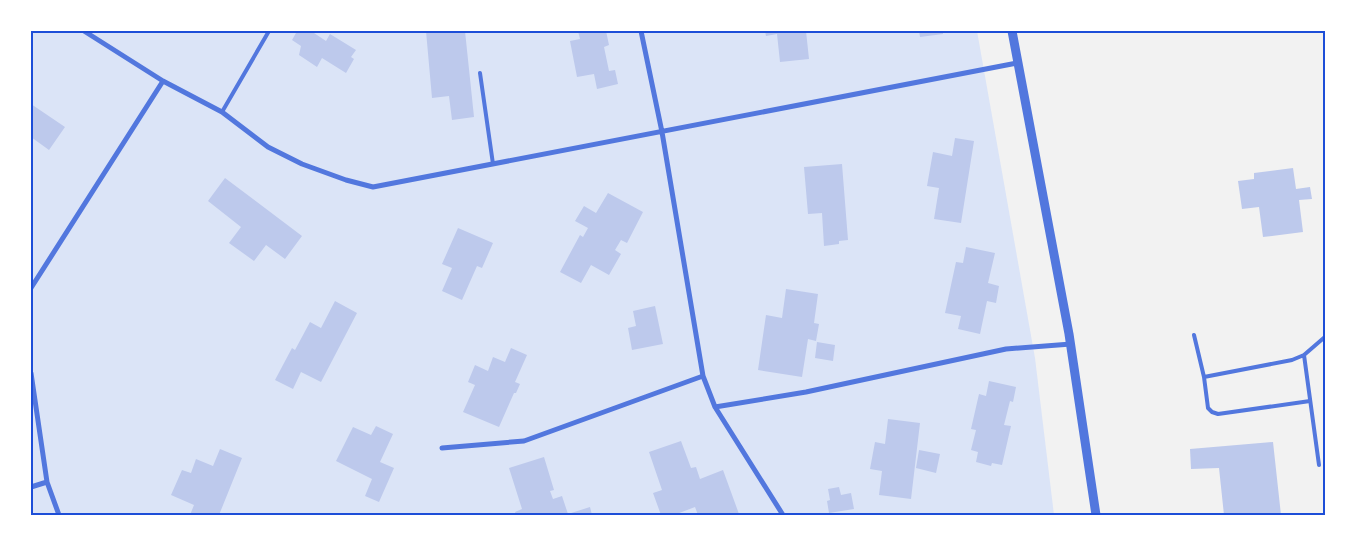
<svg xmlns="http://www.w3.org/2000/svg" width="1357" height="546" font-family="Helvetica,sans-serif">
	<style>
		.green { fill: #dbe4f7 }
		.building { fill: #bdc9ec }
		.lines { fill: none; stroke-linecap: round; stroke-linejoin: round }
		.service { stroke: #5277de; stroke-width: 4 }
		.minor { stroke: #5277de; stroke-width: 5 }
		.tertiary { stroke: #5277de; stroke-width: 9 }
		.neatline { fill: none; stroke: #1d4ed8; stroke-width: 2 }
	</style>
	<rect width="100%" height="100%" fill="#f2f2f2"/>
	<path class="green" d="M31,31H977L1035,358L1054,515H31Z"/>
	<path class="building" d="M294,31H311L326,41L330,34L356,50L351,57L354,59L346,73L322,58L317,67L299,55L301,46L292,40L296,33Z
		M426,31H465L474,117L452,120L449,96L432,98Z
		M578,31H606L609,45L604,47L609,71L615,70L618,84L597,89L594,74L577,77L570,41L580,39Z
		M765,31H806L809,59L780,62L777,34L766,36Z
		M919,31H943V34L920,37Z
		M31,104L65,127L49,150L31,137Z
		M955,138L974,141L961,223L934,219L939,188L927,186L933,152L952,156Z
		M842,164L848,240L839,241V244L824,246L822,213L808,214L804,167Z
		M1293,168L1296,189L1310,187L1312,199L1299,200L1303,232L1263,237L1259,207L1242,209L1238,181L1254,179V173Z
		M225,178L302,236L285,259L266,245L254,261L229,243L241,227L208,201Z
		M608,193L643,212L627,243L621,240L615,250L621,254L609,275L591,265L581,283L560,272L580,235L583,237L588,228L575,221L584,206L596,213Z
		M458,228L493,243L482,268L477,266L462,300L442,291L452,268L442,264Z
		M966,247L995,253L988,283L999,286L996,303L987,301L980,334L958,329L961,316L945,313L956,262L963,263Z
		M786,289L818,294L814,323L819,324L816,341L808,339L802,377L758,370L766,315L782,318Z
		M335,301L357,313L321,382L301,372L293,389L275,380L292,348L295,350L310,322L321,328Z
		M655,306L663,344L632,350L628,328L636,326L633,311Z
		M817,342L835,345L833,361L815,358Z
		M511,348L527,355L515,382L520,384L516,393H514L499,427L463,412L475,385L468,382L475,365L488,371L493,357L505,362Z
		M989,381L1016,387L1013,402L1010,401L1004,425L1011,426L1002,465L992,463L991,466L976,462L978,452L971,450L976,430L971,429L979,394L986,396Z
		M888,419L920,423L911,499L879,495L882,471L870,469L875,442L885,444Z
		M376,426L393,434L380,462L394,468L379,502L365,496L372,479L336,461L353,427L371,435Z
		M681,441L691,468L696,467L700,479L723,470L739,514L698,515L695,507L674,515H661L653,493L662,490L649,452Z
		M1273,442L1281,515H1224L1219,468L1191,469L1190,449Z
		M220,449L242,458L219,515H190L194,505L171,495L182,470L191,473L196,459L213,466Z
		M919,450L940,454L936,473L916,468Z
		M544,457L554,490L550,491L553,499L562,496L568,514L590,507L592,515H516L515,512L522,509L509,468Z
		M839,487L841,495L851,493L854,509L829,513L827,501L830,500L828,489Z"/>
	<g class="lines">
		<path class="service" d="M480,73L493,164
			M222,112L269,31
			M1194,335L1204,377L1208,408L1212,412L1218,414L1310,401
			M1304,355L1319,465
			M1204,377L1292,360L1304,355L1326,336"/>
		<path class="minor" d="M84,31L163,81L222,112L268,147L302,164L346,180L373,187L1017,63
			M641,31L662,132L703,376L715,407L783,515
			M31,288L163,81
			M31,373L47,482L59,515
			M715,407L806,392L1006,349L1071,344
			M442,448L524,441L703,376
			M31,487L47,482"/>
		<path class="tertiary" d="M1012,31L1069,334L1096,515"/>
	</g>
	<rect width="1357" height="546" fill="none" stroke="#ffffff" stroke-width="65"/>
	<rect x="32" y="32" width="1292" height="482" class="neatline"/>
</svg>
